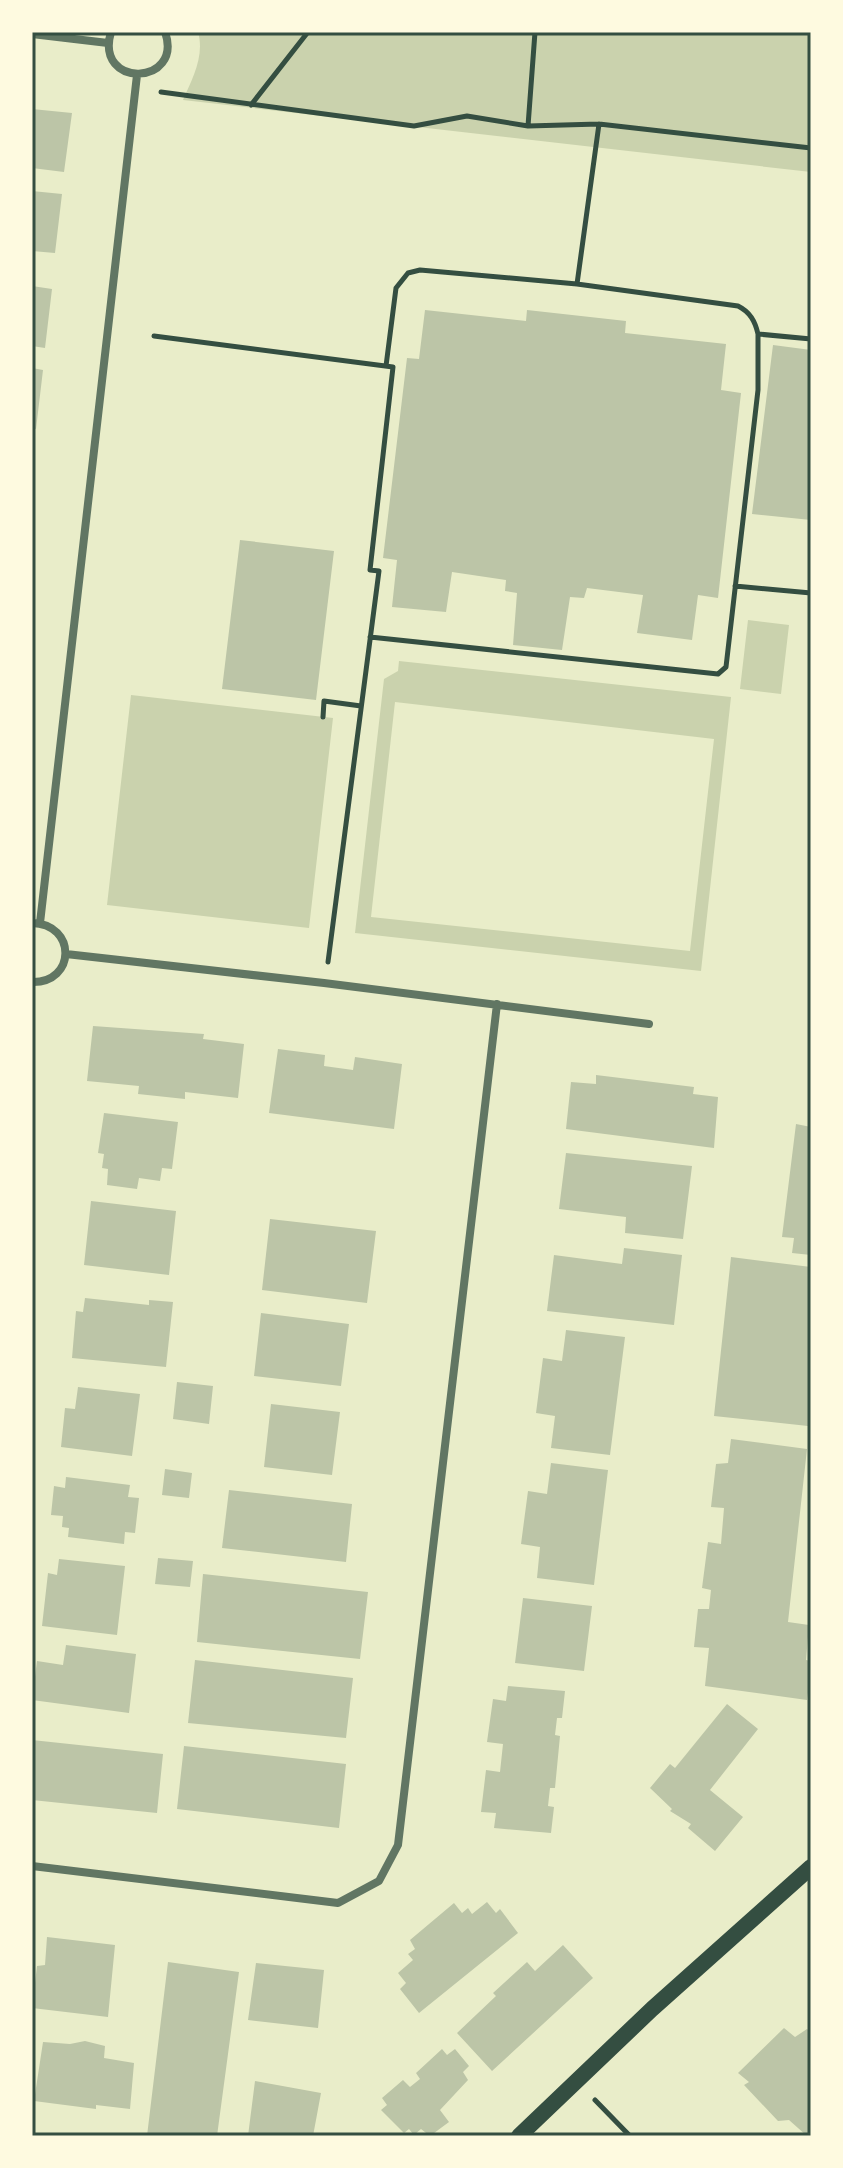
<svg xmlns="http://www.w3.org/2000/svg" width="843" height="2168" font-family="Cabin,sans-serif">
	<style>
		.green { fill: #cad2ad; fill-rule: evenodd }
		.building { fill: #bcc5a7 }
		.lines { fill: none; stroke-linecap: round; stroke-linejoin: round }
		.path { stroke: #344e41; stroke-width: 5 }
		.minor { stroke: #617663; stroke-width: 8 }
		.secondary { stroke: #344e41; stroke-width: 16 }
		.neatline { fill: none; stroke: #344e41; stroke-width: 3 }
	</style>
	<rect width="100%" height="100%" fill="#e9edc9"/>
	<path class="green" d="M198,32H811V172L183,100C192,79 205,56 198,32Z
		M748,620L789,625L781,694L740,689Z
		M399,661L731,697L701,971L355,933L384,679L398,671ZM395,702L714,739L690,951L371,917Z
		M131,695L333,718L309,928L107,905Z"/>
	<path class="building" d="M32,109L72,113L64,172L32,168Z
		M32,191L62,194L55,253L32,251Z
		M32,286L52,289L45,348L32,346Z
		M425,310L526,321L527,310L626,321L625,333L726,344L721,390L741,393L718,598L698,595L692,640L637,633L643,595L587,588L584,598L570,597L562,650L513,645L517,593L505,591L506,580L452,572L446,612L392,607L397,560L383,558L407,358L419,359Z
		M773,345L811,350V520L752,514Z
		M32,368L43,370L36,429L32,428Z
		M240,540L334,551L316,700L222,689Z
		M93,1026L204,1034L203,1039L244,1044L238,1098L185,1092V1099L138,1094L139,1086L87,1081Z
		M278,1049L325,1055L324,1066L353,1070L355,1057L402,1064L394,1129L269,1113Z
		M596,1075L694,1087L693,1094L718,1097L714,1148L566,1129L571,1082L596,1084Z
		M104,1113L178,1122L172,1169L162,1168L160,1181L139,1178L137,1189L107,1185L108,1169L102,1168L104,1154L98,1153Z
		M796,1124L811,1127V1255L792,1253L794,1238L782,1237Z
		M566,1153L692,1166L683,1239L625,1233L626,1217L559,1209Z
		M91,1201L176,1211L169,1275L84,1265Z
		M270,1219L376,1231L367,1303L262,1290Z
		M624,1248L682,1255L674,1325L547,1311L554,1255L622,1264Z
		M731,1257L811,1267V1395L808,1426L714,1416Z
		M85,1298L149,1305V1300L173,1302L166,1367L72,1358L76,1311L83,1312Z
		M261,1313L349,1324L341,1386L254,1376Z
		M566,1330L625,1337L610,1455L551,1448L555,1416L536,1413L543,1358L562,1361Z
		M177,1382L213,1386L209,1424L173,1419Z
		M78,1387L140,1394L132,1456L61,1447L65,1408L75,1409Z
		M271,1404L340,1412L332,1475L264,1467Z
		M731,1439L807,1449L788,1622L809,1625L806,1660L811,1661V1671L807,1700L705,1686L709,1648L694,1647L698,1609H709L711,1590L702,1588L708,1542L721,1544L724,1508L711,1507L716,1464L728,1463Z
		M551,1463L608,1470L594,1585L537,1578L540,1547L521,1544L528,1491L547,1494Z
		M165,1469L192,1473L189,1498L162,1495Z
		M66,1477L130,1485L128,1497L139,1498L135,1533L125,1532L124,1544L68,1537L69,1528L62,1527L63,1516L51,1515L54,1486L65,1488Z
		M229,1490L352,1504L346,1562L222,1548Z
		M158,1558L193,1561L190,1587L155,1584Z
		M59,1559L125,1566L117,1635L42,1626L48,1573L57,1575Z
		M203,1574L368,1592L360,1659L197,1642Z
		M523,1598L592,1606L584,1671L515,1663Z
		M66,1645L136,1654L129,1713L32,1700L37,1661L63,1665Z
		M195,1660L353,1678L346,1738L188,1723Z
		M508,1686L565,1691L562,1718H557L555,1735L560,1736L555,1788H550L548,1806L554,1807L551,1833L494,1828L496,1813L481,1812L486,1770L500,1772L503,1744L487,1742L493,1699L506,1701Z
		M727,1704L758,1729L710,1790L743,1817L715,1851L688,1828L691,1824L670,1811L672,1809L650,1788L670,1764L675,1768Z
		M32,1740L163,1754L157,1813L32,1800Z
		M184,1746L346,1764L339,1828L177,1809Z
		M487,1902L496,1913L500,1909L518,1933L419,2013L400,1989L406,1983L398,1973L413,1960L408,1954L415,1949L410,1940L454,1903L462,1913L468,1908L472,1914Z
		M47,1937L115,1945L108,2017L32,2008L37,1966L45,1965Z
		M563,1945L593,1978L492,2071L457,2033L496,1996L493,1993L527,1962L535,1971Z
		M168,1962L239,1972L217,2136H147Z
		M256,1963L324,1970L318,2028L248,2020Z
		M784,2028L795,2037L807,2029L811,2032V2136H807L789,2120L778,2121L744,2085L749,2082L738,2073Z
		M85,2041L105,2046L104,2058L134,2063L130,2109L96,2105V2109L34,2101L43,2042L70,2044Z
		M442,2049L447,2055L455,2049L469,2066L463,2072L468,2080L440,2110L449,2122L430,2136L421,2129L414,2135L409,2129L404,2133L381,2110L387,2105L382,2098L403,2080L410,2087L420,2079L416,2073Z
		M255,2081L321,2093L313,2136H248Z"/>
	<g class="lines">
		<path class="path" d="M161,92L414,126L467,116L528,126L599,124L811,148
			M251,105L308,32
			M528,126L535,32
			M577,284L599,124
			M154,336L393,367L370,570L379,571L328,962
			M386,366L396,288L408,273L420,270L577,284L738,306C750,312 755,321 758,334L811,339
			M735,586L811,593
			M370,637L718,674L726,667L758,390V334
			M323,717L324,701L361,706
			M595,2100L630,2136"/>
		<path class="minor" d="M111,32C94,89 184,86 165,32
			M32,34L108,43
			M32,923C77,924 76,983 32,982
			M40,923L137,75
			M66,954L324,983L649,1024
			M32,1866L338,1903L379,1881L398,1845L497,1004"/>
		<path class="secondary" d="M519,2136L652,2009L811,1867"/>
	</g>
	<rect width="843" height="2168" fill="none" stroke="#fefae0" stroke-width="68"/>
	<rect x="34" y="34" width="775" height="2100" class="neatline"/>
</svg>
